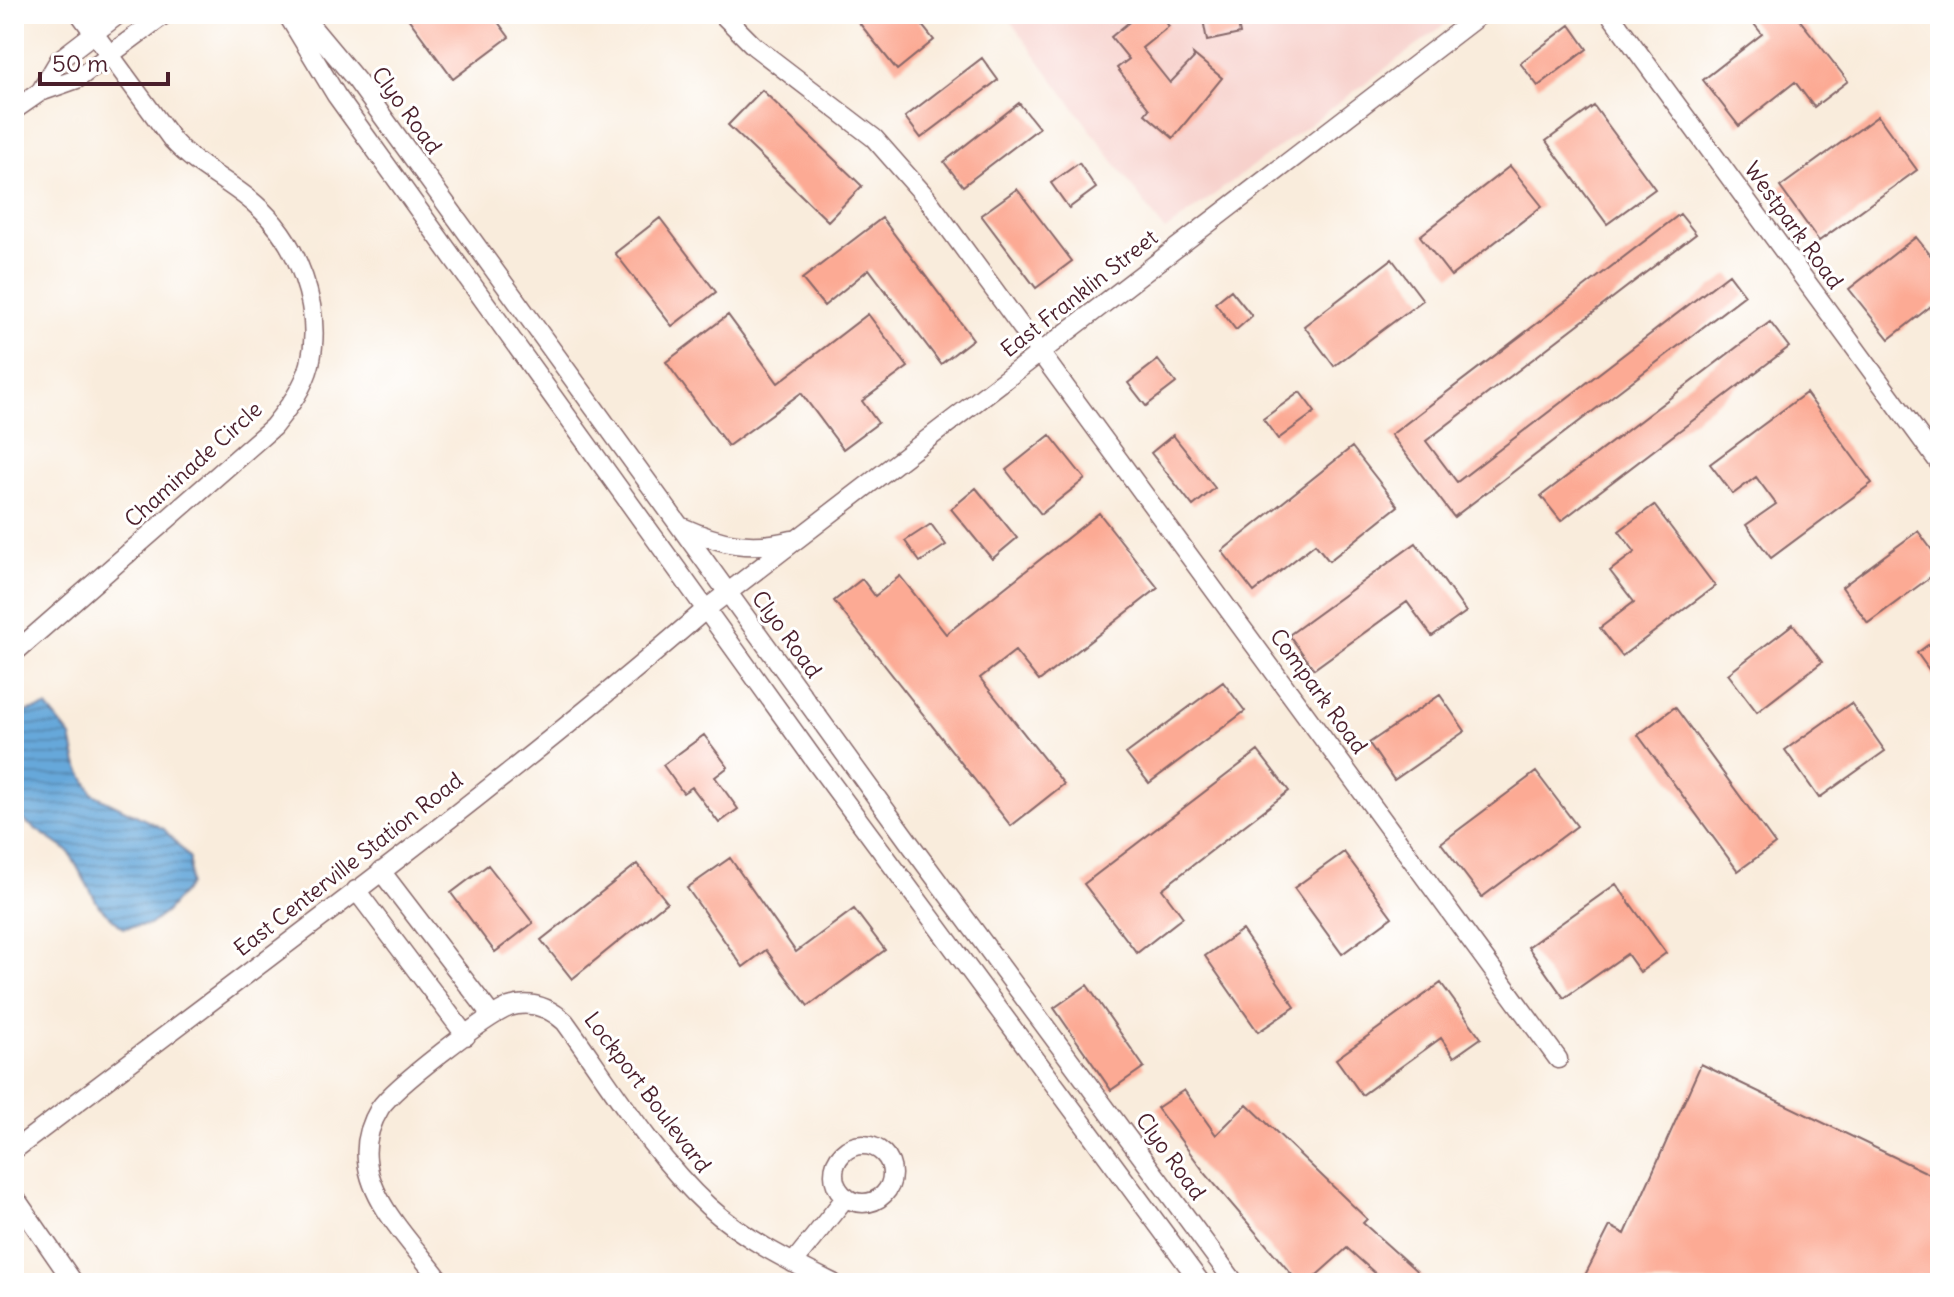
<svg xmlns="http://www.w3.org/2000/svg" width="1954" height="1297" font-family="Delius,sans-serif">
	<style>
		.built { fill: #f7d0cb }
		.water { fill: url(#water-rules); stroke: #586482; stroke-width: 2 }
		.building { fill: #fcaa94 }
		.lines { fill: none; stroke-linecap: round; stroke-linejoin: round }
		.minor-casing { stroke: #876769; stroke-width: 21 }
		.minor { stroke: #fff; stroke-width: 18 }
		.labels { text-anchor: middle; stroke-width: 6; stroke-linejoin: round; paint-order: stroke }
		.street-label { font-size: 22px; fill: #4a1f2b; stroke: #fff }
	</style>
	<defs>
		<pattern id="water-rules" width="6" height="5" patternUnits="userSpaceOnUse" patternTransform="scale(2)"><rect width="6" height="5" fill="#66a8da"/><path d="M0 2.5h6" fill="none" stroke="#5688b1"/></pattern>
	</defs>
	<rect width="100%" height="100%" fill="#fff"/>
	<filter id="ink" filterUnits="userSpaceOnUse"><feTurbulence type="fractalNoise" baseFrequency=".0125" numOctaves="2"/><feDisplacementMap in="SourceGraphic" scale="16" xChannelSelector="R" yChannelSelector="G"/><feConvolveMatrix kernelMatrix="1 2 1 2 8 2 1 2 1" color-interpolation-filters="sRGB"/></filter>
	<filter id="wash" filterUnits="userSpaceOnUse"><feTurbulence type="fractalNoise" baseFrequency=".006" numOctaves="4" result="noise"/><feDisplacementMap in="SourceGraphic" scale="32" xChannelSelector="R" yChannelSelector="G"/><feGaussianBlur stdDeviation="1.8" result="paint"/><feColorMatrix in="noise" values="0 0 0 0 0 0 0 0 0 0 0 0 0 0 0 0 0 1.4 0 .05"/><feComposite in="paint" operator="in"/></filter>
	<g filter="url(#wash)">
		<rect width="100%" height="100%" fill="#f9ecdc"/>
		<path class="built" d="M1005,14H1459L1165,231Z"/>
		<path class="water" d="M47,707L71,737L77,764L93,794L164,829L190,858L189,885L166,912L149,925L123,928L99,906L69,852L14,814V714Z"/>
		<g id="blocks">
			<path class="building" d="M405,14H492L509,37L453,79Z
				M852,14H913L934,40L897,70Z
				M1139,14H1159L1169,26L1142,48L1170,83L1194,58L1193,54L1222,78L1173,138L1145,114L1149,109L1117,68L1129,59L1111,37Z
				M1202,14H1236L1240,34L1207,41Z
				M1746,14H1795L1848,81L1814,107L1795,82L1739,126L1703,80L1762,34Z
				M1570,25L1587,49L1538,86L1520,63Z
				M982,58L998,80L921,138L905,117Z
				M762,90L862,186L828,221L728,125Z
				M1019,103L1039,128L963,186L944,162Z
				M1594,106L1655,189L1607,224L1546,141Z
				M1878,116L1917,170L1819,241L1780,187Z
				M1079,163L1096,188L1069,208L1051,183Z
				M1510,166L1542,206L1451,276L1420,236Z
				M1017,189L1072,261L1036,288L981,215Z
				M1680,214L1696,234L1426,441L1457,482L1729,274L1745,295L1454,517L1391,435Z
				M660,218L716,292L672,326L615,253Z
				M882,218L973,339L941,364L869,269L824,306L802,279Z
				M1916,237L1940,267V299L1889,339L1849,289Z
				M1392,259L1423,300L1334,366L1304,326Z
				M1231,290L1252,316L1236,330L1215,303Z
				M868,314L908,367L862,401L878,423L843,449L801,393L728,446L666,362L728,315L778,383Z
				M1770,322L1789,347L1561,521L1541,496Z
				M1158,360L1176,383L1146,406L1128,383Z
				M1300,392L1315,412L1278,439L1263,419Z
				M1806,393L1872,483L1771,558L1746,525L1776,504L1756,477L1733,494L1710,464Z
				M1050,435L1085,479L1041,514L1006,470Z
				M1173,435L1215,488L1193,506L1151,453Z
				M1352,447L1398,506L1329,561L1315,544L1254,592L1222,551Z
				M976,488L1017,538L992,559L951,509Z
				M1654,505L1715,586L1622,656L1600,628L1634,602L1610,571L1635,552L1619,531Z
				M1099,513L1158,588L1039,681L1015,651L980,678L1064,784L1011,826L834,601L862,579L875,596L900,576L946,634Z
				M931,524L946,545L920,562L905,541Z
				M1918,531L1940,561V570L1868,623L1842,587Z
				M1416,543L1466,612L1432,636L1407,602L1314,669L1289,635Z
				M1793,624L1822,662L1757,712L1728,674Z
				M1940,636V685L1917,653Z
				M1223,682L1245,711L1149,783L1126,754Z
				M1440,695L1465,731L1394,780L1369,743Z
				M1851,703L1885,751L1819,798L1785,750Z
				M1675,707L1775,844L1738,871L1638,735Z
				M704,735L728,767L715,777L738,809L719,823L692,787L683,793L663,765Z
				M1258,751L1289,791L1162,889L1183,917L1137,953L1084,884Z
				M1536,772L1577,826L1482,897L1441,843Z
				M1344,852L1392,917L1342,954L1294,888Z
				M730,858L796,952L854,909L885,950L808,1006L766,950L743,967L687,888Z
				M637,864L667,902L572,979L541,940Z
				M488,865L533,923L495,952L451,893Z
				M1616,884L1666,953L1640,972L1627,954L1564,998L1528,947Z
				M1242,930L1295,1007L1258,1032L1205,956Z
				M1441,983L1481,1038L1454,1057L1441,1038L1362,1095L1336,1059Z
				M1087,985L1144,1067L1111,1090L1054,1008Z
				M1701,1064L1940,1179V1283H1581L1610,1226L1625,1234Z
				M1184,1090L1216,1135L1247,1104L1367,1219L1363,1223L1430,1283H1386L1347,1248L1308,1283H1299L1205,1173L1157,1108Z"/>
		</g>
	</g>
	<g filter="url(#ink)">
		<use href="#blocks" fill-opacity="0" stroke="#876769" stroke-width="2"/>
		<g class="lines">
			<g class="minor-casing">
				<path id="minor" d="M287,14L336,95L812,757L1201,1283
					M301,14L357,81L908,841L1235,1283
					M722,14L754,46L874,138L926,197L1558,1059
					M1610,14L1940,464
					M40,92L59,60L119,14
					M14,110L40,92L77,79L165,14
					M682,527C720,544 750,551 792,540
					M14,653L273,427C288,408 304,388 310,364C323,309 298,241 255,204C229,181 197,167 173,141L80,14
					M381,871L492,1016
					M356,890L466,1036
					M834 1174a29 29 0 1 1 58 0a29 29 0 1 1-58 0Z
					M14,1150C247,973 484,801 705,610L1481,14
					M14,1196L74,1283
					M793,1263L846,1197
					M442,1283C417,1248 371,1206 367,1160C365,1142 371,1123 380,1108C394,1087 486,1016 509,1007C531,1000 550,1008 565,1022C610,1084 652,1154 708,1206C744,1239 789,1261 833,1283"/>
			</g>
			<use href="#minor" class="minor"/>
		</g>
	</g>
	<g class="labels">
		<g class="street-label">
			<text transform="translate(407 110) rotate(54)" y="8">Clyo Road</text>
			<text transform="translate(1794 225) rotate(54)" y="8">Westpark Road</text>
			<text transform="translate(1079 293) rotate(-38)" y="8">East Franklin Street</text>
			<text transform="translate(193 464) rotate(-42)" y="8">Chaminade Circle</text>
			<text transform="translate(787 634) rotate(54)" y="8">Clyo Road</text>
			<text transform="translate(1319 691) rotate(54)" y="8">Compark Road</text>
			<text transform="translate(348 864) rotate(-38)" y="8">East Centerville Station Road</text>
			<text transform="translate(648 1092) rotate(53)" y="8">Lockport Boulevard</text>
			<text transform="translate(1171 1156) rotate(54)" y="8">Clyo Road</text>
		</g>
	</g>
	<rect width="1954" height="1297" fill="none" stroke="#fff" stroke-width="48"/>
	<path d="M40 72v12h128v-12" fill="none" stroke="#4a1f2b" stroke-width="4"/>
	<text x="52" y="72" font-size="24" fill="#4a1f2b" stroke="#ffffff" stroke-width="6" paint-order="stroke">50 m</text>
</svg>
